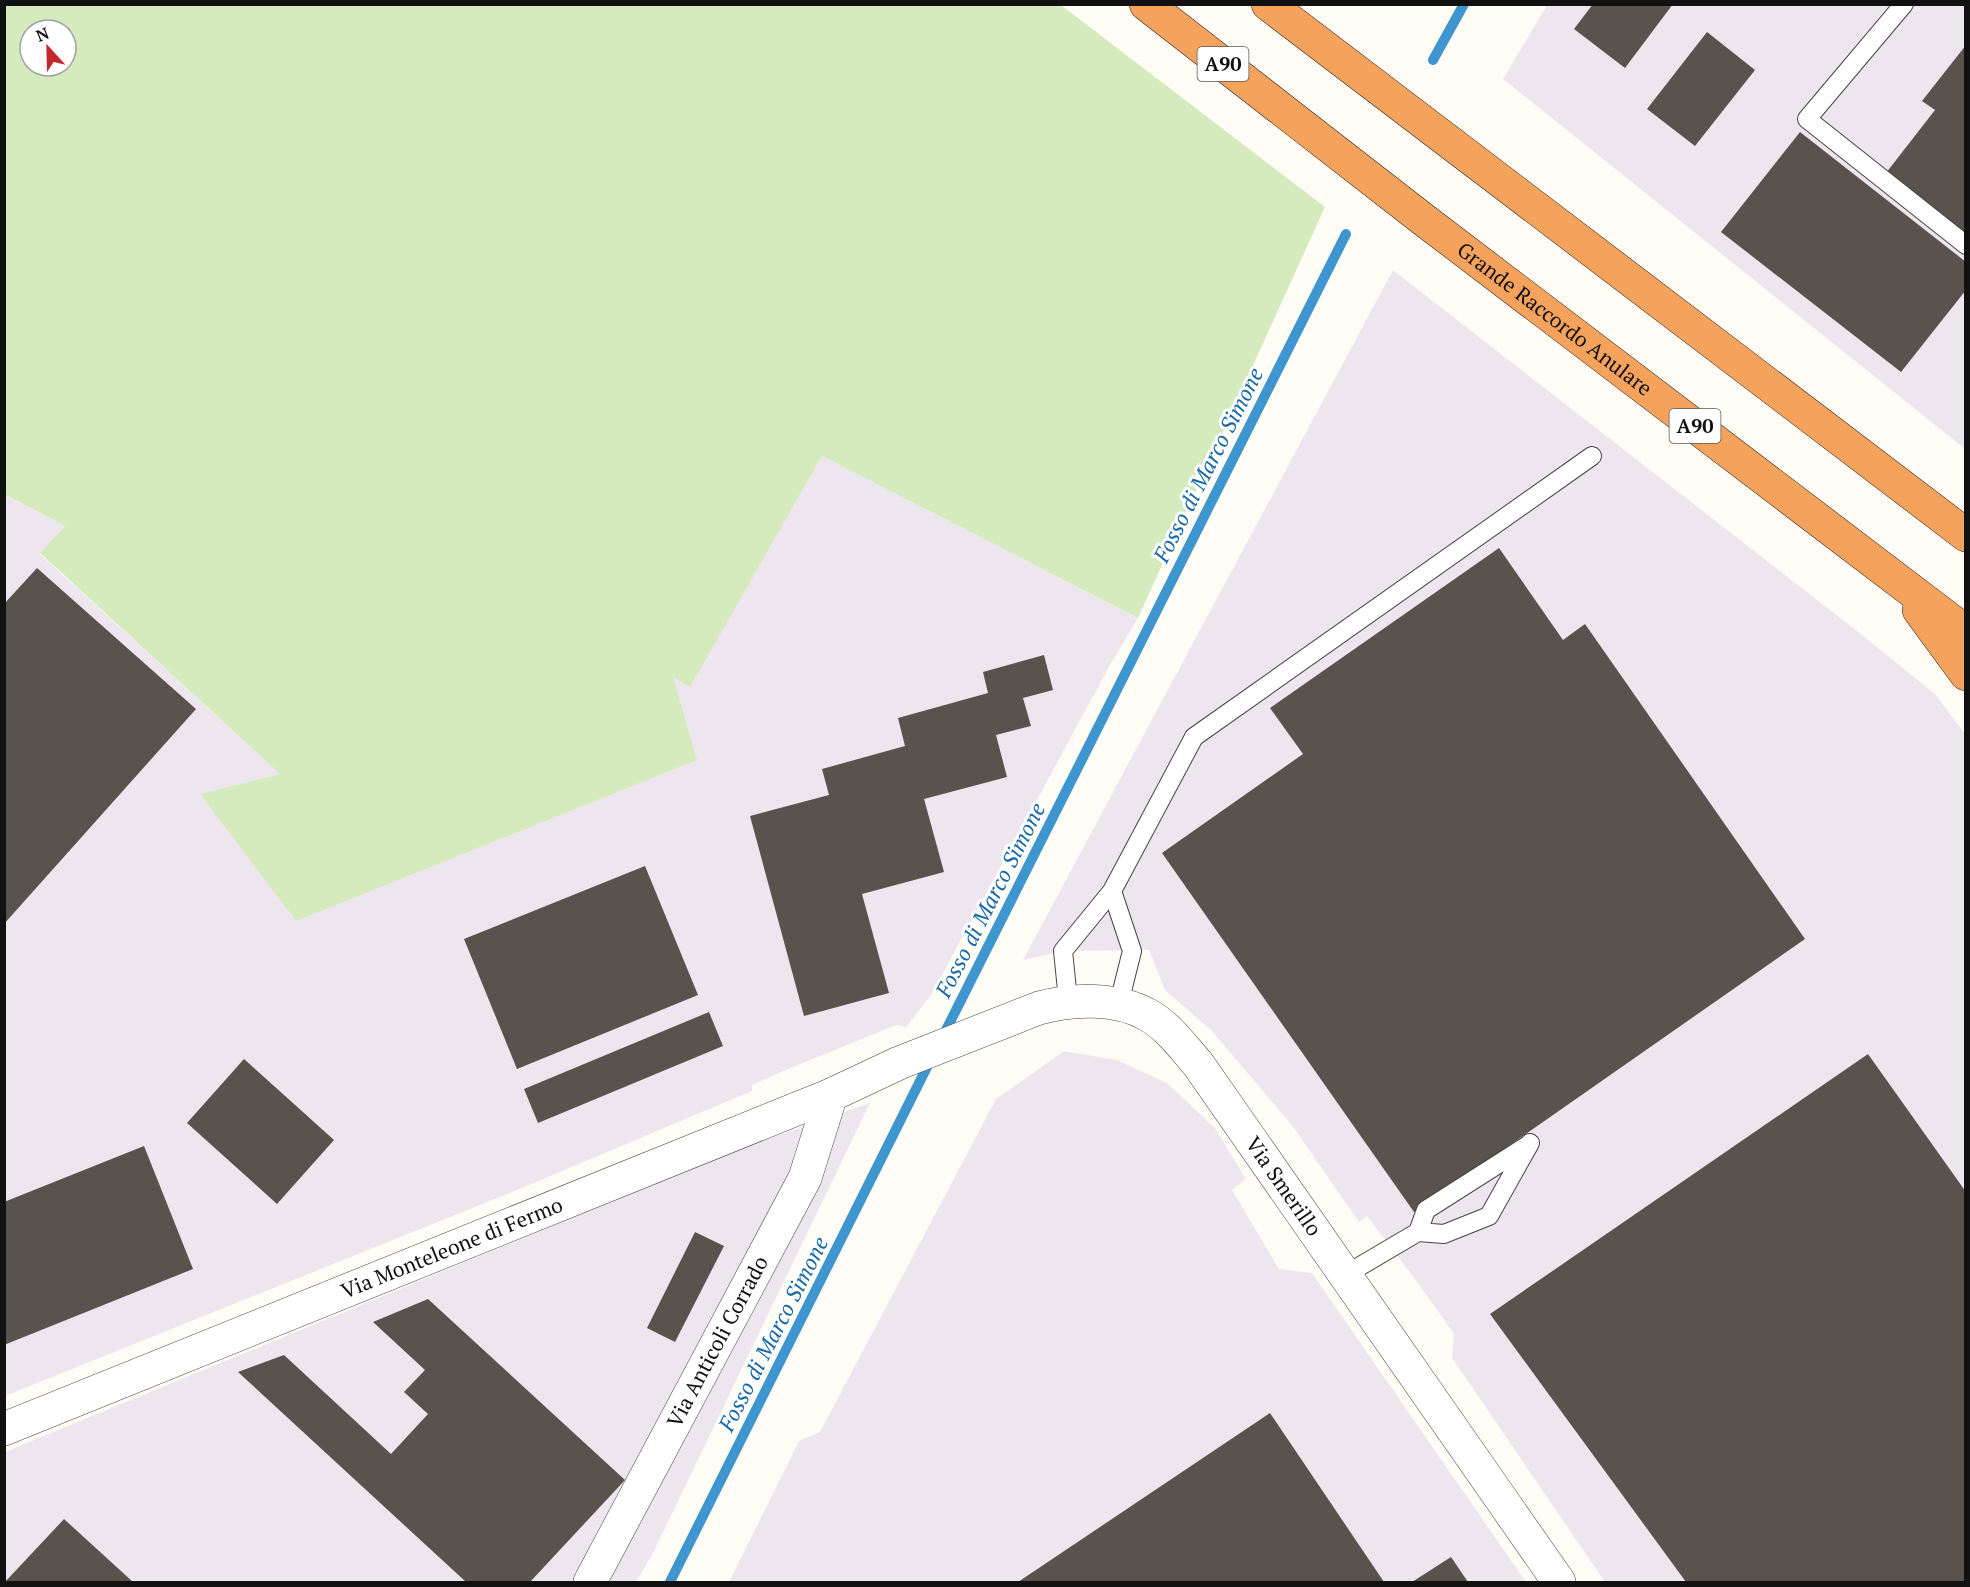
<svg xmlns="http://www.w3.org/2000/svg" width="1970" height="1587" font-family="'PT Serif',serif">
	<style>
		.industrial { fill: #eee6ef }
		.green { fill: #d5ebbd; fill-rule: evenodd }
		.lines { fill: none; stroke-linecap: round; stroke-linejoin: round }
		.stream { stroke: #3f96cf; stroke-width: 10 }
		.building { fill: #5a524d }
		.lane-casing { stroke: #444; stroke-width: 20 }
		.street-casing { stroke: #444; stroke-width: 34 }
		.highway-casing { stroke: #222; stroke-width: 34 }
		.lane { stroke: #fff; stroke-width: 18 }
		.street { stroke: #fff; stroke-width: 33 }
		.highway { stroke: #f5a25d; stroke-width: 33 }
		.labels { text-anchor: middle; stroke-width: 6; stroke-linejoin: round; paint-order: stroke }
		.shield { fill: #fff; stroke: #585858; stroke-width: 1.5 }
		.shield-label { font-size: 20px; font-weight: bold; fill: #111 }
		.street-label { font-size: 21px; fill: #111; stroke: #fff }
		.water-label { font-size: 22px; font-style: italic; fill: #1768a6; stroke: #fff }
	</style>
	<rect width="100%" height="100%" fill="#fffdf5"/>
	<path class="industrial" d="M1547,5H1965V449L1503,79Z
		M1393,270L1857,631L1935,694L1965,734V1582H1605L1452,1358L1454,1334L1418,1283L1367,1216L1359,1222L1291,1124L1211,1030L1165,990L1149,950L1063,951L1023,960Z
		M822,456L1138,618L1109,667L931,995L906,1027L896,1025L786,1070L752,1085V1091L510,1193L5,1396L4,495L65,526L40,554L280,774L201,794L296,921L673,676L690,686Z
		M1064,1051L1117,1060L1167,1083L1215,1128L1246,1179L1232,1190L1279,1269L1312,1273L1526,1582H729L799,1441L820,1432L996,1099Z
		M870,1103L652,1555L636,1582H5V1452L734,1151Z"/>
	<path class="green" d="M4,5H1061L1325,207L1138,618L822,456L690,687L673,677L697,760L296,921L200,794L280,774L40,553L65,526L5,495ZM30,30H66V66H30Z"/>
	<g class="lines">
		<path class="stream" d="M1433,60L1464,4
			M942,1038L1346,234
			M670,1582L932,1057"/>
	</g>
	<path class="building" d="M1593,4H1673L1625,68L1574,29Z
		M1707,32L1755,70L1695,146L1647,109Z
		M1966,45V234L1886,173L1935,110L1922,101Z
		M1800,132L1966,262V290L1901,372L1721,232Z
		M1499,548L1563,640L1585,624L1805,939L1414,1212L1162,853L1303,754L1270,708Z
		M37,568L196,709L4,924V604Z
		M1044,655L1053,690L1023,698L1031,726L996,735L1007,777L924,799L944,872L862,894L889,993L804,1016L750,816L829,795L822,769L905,746L898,718L988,693L983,672Z
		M645,866L698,995L517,1069L464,939Z
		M709,1012L723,1046L538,1123L524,1089Z
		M1868,1054L1966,1192V1582H1686L1490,1314Z
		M244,1059L334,1140L277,1204L187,1123Z
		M144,1146L193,1269L4,1345V1202Z
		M695,1232L724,1246L675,1342L647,1328Z
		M428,1299L625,1480L530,1582H466L238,1372L284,1355L391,1454L428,1414L404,1392L425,1370L373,1322Z
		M1270,1413L1384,1582H1018Z
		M64,1519L133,1582H5Z
		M1451,1557L1468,1582H1412Z"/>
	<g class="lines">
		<g class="lane-casing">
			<path id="lane" d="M1904,4L1807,119L1966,245
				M1112,891L1132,951L1120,999L1081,1001L1067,990L1063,951L1112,891L1194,737L1592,456
				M1418,1232L1426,1210L1528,1145
				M1345,1275L1418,1232L1444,1234L1489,1216L1530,1143"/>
		</g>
		<g class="street-casing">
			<g id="street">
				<path id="s1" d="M4,1429L831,1095L899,1063L1039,1008C1073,999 1116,997 1148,1015C1169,1027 1183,1047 1198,1064L1559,1582"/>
				<path id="s2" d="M590,1582L805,1178L831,1095"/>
			</g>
		</g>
		<g class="highway-casing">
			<g id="highway">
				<path id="s3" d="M1146,4L1424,220L1966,632"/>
				<path d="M1268,4L1966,535"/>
				<path d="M1919,610L1966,674"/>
			</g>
		</g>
		<use href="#lane" class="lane"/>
		<use href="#street" class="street"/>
		<use href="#highway" class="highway"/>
	</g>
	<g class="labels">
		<g class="shield">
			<rect x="1197.5" y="47" width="51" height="34" rx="4.5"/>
			<rect x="1669.5" y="409" width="51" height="34" rx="4.5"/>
		</g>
		<g class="shield-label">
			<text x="1223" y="71">A90</text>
			<text x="1695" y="433">A90</text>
		</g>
		<g class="street-label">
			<text dy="7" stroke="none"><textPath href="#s3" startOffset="516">Grande Raccordo Anulare</textPath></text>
			<text dy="7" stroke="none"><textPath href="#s1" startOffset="1449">Via Smerillo</textPath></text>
			<text dy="7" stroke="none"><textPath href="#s1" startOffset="483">Via Monteleone di Fermo</textPath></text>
			<text dy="7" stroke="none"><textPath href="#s2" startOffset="272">Via Anticoli Corrado</textPath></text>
		</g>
		<g class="water-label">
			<text transform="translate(1208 465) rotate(-63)" y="8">Fosso di Marco Simone</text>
			<text transform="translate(990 900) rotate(-63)" y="8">Fosso di Marco Simone</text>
			<text transform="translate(773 1334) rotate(-63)" y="8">Fosso di Marco Simone</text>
		</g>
	</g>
	<rect width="1970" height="1587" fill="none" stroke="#111111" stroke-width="12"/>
	<g transform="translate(48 48) rotate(338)"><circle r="28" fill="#ffffff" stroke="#a0a0a0" stroke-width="1.5"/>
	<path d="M0-4.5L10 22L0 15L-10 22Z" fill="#c4262e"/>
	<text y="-9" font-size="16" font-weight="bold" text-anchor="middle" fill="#111111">N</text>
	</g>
</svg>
